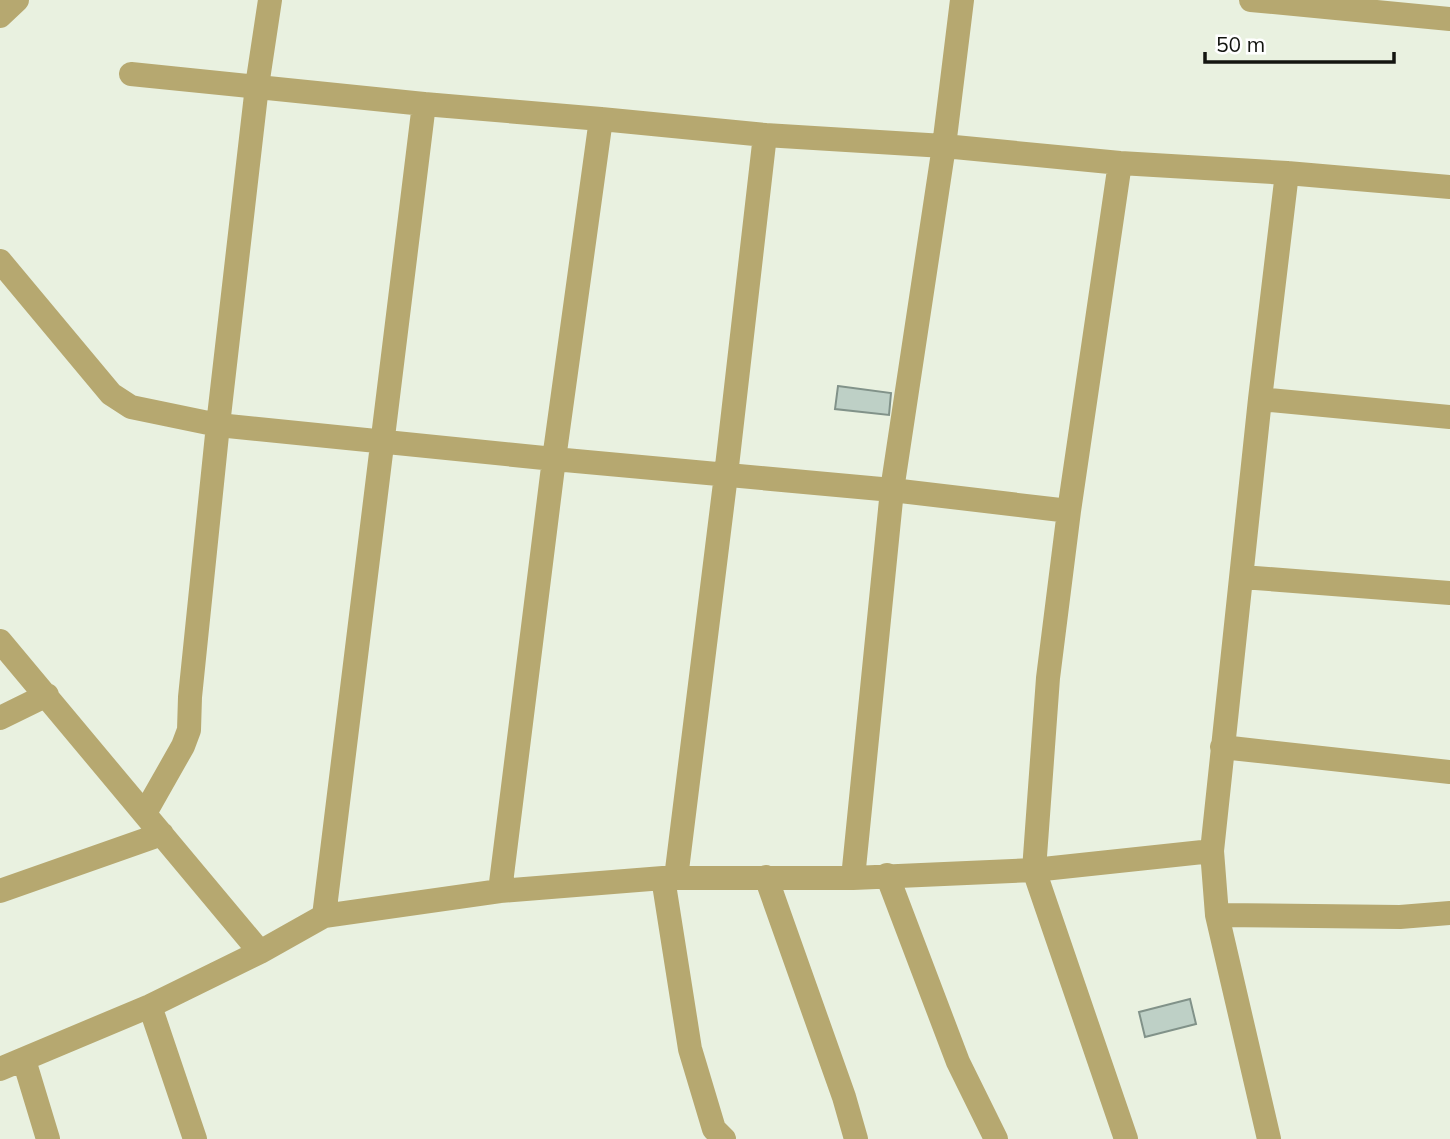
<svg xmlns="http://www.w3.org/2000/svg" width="1450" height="1139" font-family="Mulish,sans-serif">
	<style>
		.building { fill: #bed0c6; stroke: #819289; stroke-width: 2 }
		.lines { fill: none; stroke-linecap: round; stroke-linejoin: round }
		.minor { stroke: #b6a870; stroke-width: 24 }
	</style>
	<rect width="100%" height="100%" fill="#e9f1e0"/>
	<path class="building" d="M838,386L891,393L889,415L835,409Z
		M1190,999L1196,1024L1145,1037L1139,1012Z"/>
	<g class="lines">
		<path class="minor" d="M1251,0L1450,19
			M0,16L17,0
			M131,74L424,104L601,119L765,135L944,146L1120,163L1287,173L1450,187
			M1120,163L1069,511L1048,678L1034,870L1126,1139
			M0,261L111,394L131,407L218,425L554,459L892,490L1069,511
			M1260,399L1450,417
			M1242,577L1450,593
			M0,641L260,952
			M0,718L47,695
			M1222,747L1450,772
			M145,813L183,746L189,730L190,697L218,425L257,86L270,0
			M887,875L958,1062L996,1139
			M766,877L844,1097L856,1139
			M663,878L690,1049L714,1129L724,1139
			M676,878L726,475L765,135
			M853,878L892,490L944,146L962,0
			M0,891L162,834
			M500,891L554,459L601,119
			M1217,915L1400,917L1450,913
			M324,916L424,104
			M150,1006L195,1139
			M24,1060L48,1139
			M0,1069L150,1006L260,952L324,916L500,891L663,878H853L1034,870L1212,851
			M1269,1139L1217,915L1212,851L1260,399L1287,173"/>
	</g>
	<path d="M1205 52v10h189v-10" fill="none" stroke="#131510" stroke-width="3.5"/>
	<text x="1216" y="52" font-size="21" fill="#131510" stroke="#ffffff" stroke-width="5" paint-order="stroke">50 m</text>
</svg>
